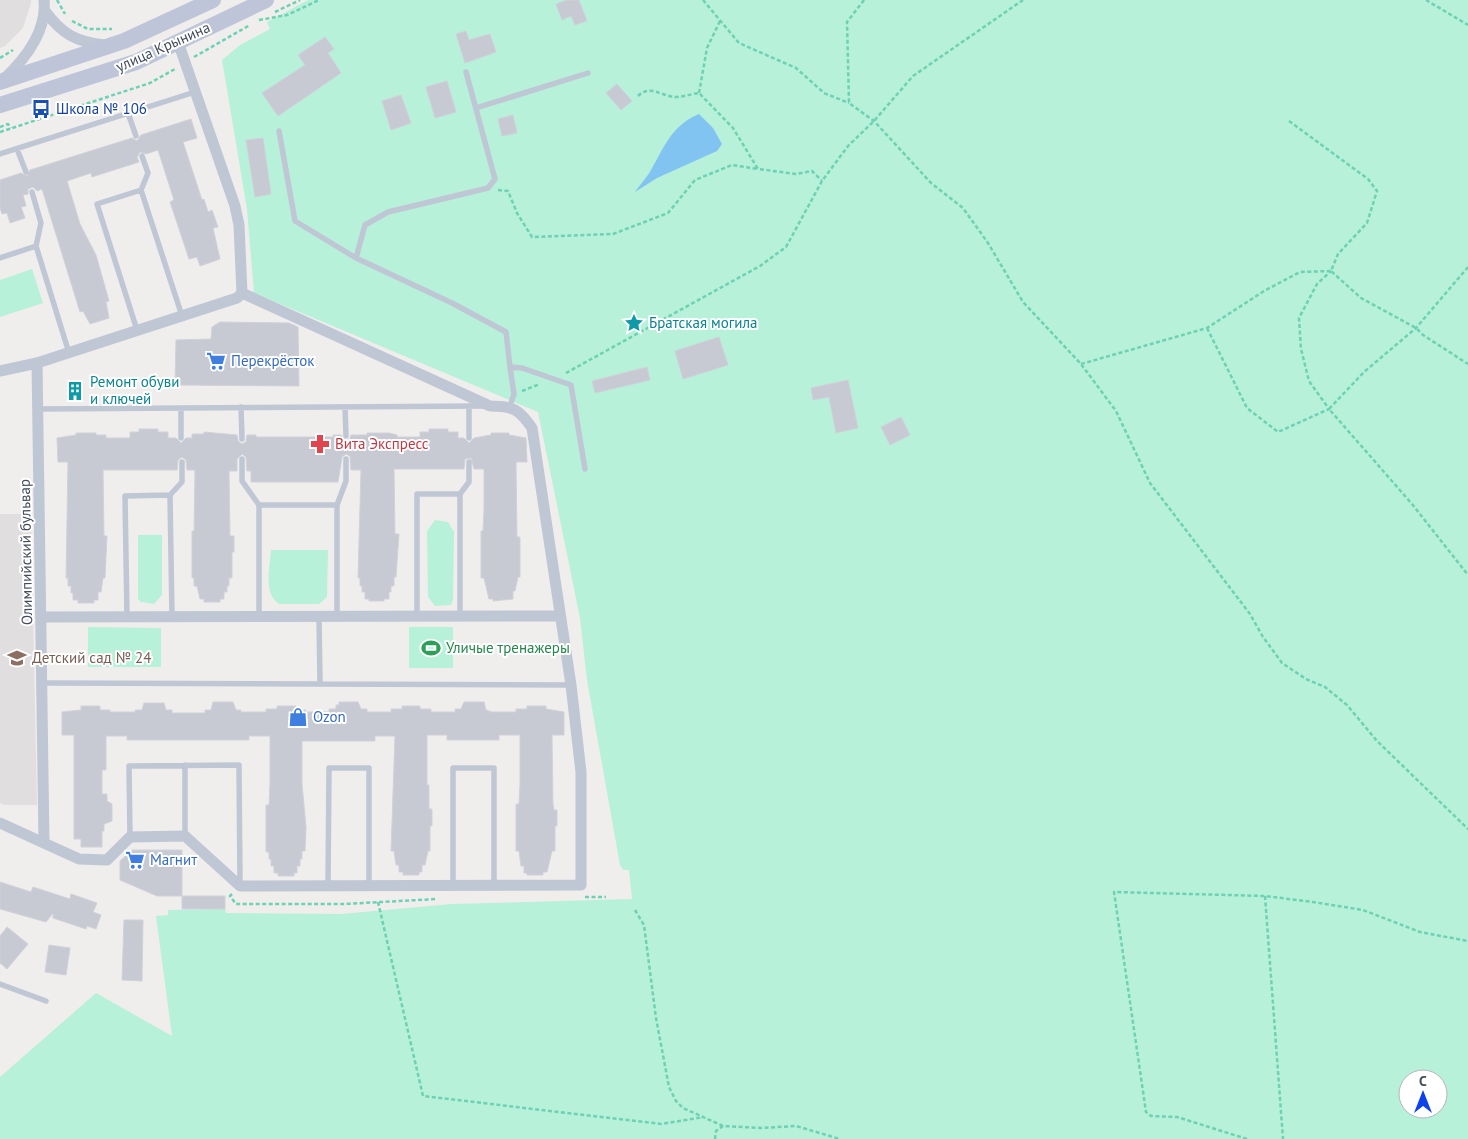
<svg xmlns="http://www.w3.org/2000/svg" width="1468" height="1139" font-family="'PT Sans',sans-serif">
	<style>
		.education { fill: #e1dedf }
		.green { fill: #b7f1d9; fill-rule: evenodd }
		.water { fill: #81c4f1 }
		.building { fill: #c8cad3; stroke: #d0d1d9 }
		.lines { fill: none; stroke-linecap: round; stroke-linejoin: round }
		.path { stroke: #6dd1b4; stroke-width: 2.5; stroke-dasharray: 4 2.5; stroke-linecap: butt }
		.service { stroke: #bfc6d4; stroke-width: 5.5 }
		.minor { stroke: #bfc6d4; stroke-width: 11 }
		.secondary { stroke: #bec5d8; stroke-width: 16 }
		.labels { text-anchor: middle; stroke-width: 4; stroke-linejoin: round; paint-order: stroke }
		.street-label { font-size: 15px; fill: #444c5c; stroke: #fff }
		.transit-label { font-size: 15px; fill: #164399; stroke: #fff; text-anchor: start }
		.culture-label { font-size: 15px; fill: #0d838f; stroke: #fff; text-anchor: start }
		.shop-label { font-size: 15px; fill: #366cbe; stroke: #fff; text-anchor: start }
		.health-label { font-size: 15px; fill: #be3a42; stroke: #fff; text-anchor: start }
		.leisure-label { font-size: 15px; fill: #27864d; stroke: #fff; text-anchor: start }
		.education-label { font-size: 15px; fill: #785e54; stroke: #fff; text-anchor: start }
	</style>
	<rect width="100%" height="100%" fill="#f0eded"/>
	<path class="education" d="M0,0H31V3L23,28L5,46L0,48Z
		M0,514H31L37,805H5L0,803Z"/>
	<path class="green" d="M308,0H1468V1139H0V1077L96,993L172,1036L156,916L168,915V910L225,909L226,913L341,914L452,904L632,899L629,870H623L620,865L587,680L580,618L538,412L254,293L247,209L222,60L240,45L270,29L267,22ZM1408,1079H1438V1109H1408Z
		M32,269L43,303L0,317V280Z
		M435,520L448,522L454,532L453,600L451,605L435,606L428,597L427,531Z
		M138,535H162V595L154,604L141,602L138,599Z
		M271,550H328L327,597L319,604H279C263,594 270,566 271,550Z
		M88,627L161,628V667H88Z
		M409,627H453V668H409Z"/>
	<path class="water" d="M699,114L713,128L722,144L717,151L657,178L635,192C640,185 647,177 651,170C665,146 671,126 699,114Z"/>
	<path class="building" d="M567,0H579L587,21L575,25L571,16L562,20L556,4Z
		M466,31L469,40L490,34L496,52L465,63L456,34Z
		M325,37L334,49L328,53L341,73L278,116L262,93L305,65L298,55Z
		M447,81L456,112L435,118L426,87Z
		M617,84L632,101L621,110L606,93Z
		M401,95L411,123L391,130L382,101Z
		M513,115L517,133L502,136L498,119Z
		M191,119L197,138L183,142L202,200L204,199L208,212L212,210L218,227L213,228L220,259L200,266L197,257L189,259L170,202L174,200L158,150L146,154L140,152L137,157L139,162L92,177L91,173L67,181L80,224L96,255L109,301L106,302L109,318L90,324L83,311L80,312L42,189L37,191L33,187L28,189V194L23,195L26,206L21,207L25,218L10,223L7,213L2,214L0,208V180L21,173L27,176L30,170L132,138L137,141L141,135Z
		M263,138L271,194L255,197L246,140Z
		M220,322L289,323L298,327L299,386L175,385L176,340L211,339L212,327Z
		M719,337L728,365L683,379L675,351Z
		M647,367L650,380L595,393L592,381Z
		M848,380L858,428L836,433L829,397L813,400L811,388Z
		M901,417L910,435L890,445L881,427Z
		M139,429H158V432H168V438H176L181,443L186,438H192V434H204V432L237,435L238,441L242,444L246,442L247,435H256V437H333V435H341L346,441L350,439L351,435H367V433H389L397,435V437H420V432H429V429H448V432H458V438H464L469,443L474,438L491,435V433H509V435L526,438L527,462H516L517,537H520V577H518L515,591H513V599L493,601V599H489L484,578H481V531H483L484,510V469H474L471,458L465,459L464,469H394L395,534H399L396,577H394V586H391V592H389V599H384V601H369V599H365V592H362V586H360V578H358L361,470H351L350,456L346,454L342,457L338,482H251V471H247L246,457L242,454L237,459V471H229L230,536H234V552H232V578H229V586H227V592H224V599H220V602H204V599H200L197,586H194V578H192V531H194L195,470H187L186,460L182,457L178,460L177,470H103L104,536H107L105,578H103L101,592H98V600H94V603H78V600H73V593H71V586H68V578H66L68,462H58L57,438L76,435V433H96V435H106V438H130V432H139Z
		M213,702H233L236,710H241V712H266V709H277V706H296V710H306V712H329V709H336V705H339V702H358L361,709H367V712H391V709H402V706H420V709H431V712H455V709H461L464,702H484L486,710L492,712H516V709H527V706H546V709L564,712V735H552L553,804L554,810H557V826H555V851H552L547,872H543V875H527V873H524V866H521L519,851H516V804H519L520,784V735H499V740H447V735H427V785H429V809H432V826H430V851H428L425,865H422V872H419V875H403V872H399V865H396L394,851H391L395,736H375V741H302V784L306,827L305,851H302V859H300V866H297V873H294V876H278V873H274V866H271V859H269V852H266V805H269L270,784V736H249V740H127V736H106V770H102V794H107V801L112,804V821L104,824V831H102V847H81V839H74V735H62V712L81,710V706H100V710H110V712H135V710H142L144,703H164L166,710H172V713H205V710H211Z
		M132,850H182V896H157L120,880V861Z
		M0,882L31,892L33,887L70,899L71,894L97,903L93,912L101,915L96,929L87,926L86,929L53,918V913L46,922L0,909Z
		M182,896H225V909H182Z
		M124,920H143L142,981L122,980Z
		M7,927L28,944L7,969L0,963V936Z
		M49,945L70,948L66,975L45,972Z"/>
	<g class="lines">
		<path class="path" d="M57,0L65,14
			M703,0L739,43L796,68L824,93L849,103
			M864,0L847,22L849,103L874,121L931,183L963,208L988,243L1023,302L1081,364L1116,411L1150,483L1250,614L1263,637L1282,663L1306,679L1325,687L1347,705L1377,741L1468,829
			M1426,0L1468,25
			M275,12L300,0
			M259,20L287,15L319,0
			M72,21L88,29H112
			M194,57L250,25
			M0,58L13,50
			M699,93L707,48L720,21
			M638,96C650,84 661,96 675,97C683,97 691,94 699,93L733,128L758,169L796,174L812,171L822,181
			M1289,121L1368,179L1377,191L1367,223L1338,254L1331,271L1361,298L1416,328L1423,335L1468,364
			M0,127L8,124L11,128
			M0,132L150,83L175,69
			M498,190L508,191L517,213L532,237L613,234L668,213L695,180L732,165L758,169
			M1468,267L1416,328L1364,372L1329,409L1412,504L1468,575
			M1207,328L1247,408L1278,432L1329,409L1309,381L1301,349L1299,318L1317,284L1331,271
			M1081,364L1207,328L1264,291L1300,272L1331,271
			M566,373L760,266L786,247L822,181L848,146L874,121L913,76L1023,0
			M522,391L540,384
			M232,894L230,896L236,904H344L437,899
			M1265,896L1283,1139
			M585,897H606
			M378,902L423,1096L661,1124L704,1117
			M635,910L644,925L656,1018L669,1087L676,1101L683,1108L723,1126L761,1128L796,1126L840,1139
			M715,1139L716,1131L723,1126
			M1247,1139L1177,1117L1151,1116L1146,1112L1114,892L1265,896L1313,902L1363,910L1420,932L1468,941"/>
		<path class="service" d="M476,108L588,73
			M128,113L136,136
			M279,131L295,221L356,258L452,303L506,332L510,367
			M17,149L26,172
			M0,154L195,92
			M142,156L148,173L141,190L182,316
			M32,192L41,223L36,246L69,353
			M0,258L36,246
			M356,258L365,225L388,212L488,188L495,179L466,72
			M137,330L97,204L141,190
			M469,406V438
			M510,406L514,394L510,367L522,368L571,385L585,469
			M241,407L242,439
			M345,407L346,436
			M181,408V438
			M39,409L482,406
			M242,459V481L259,505
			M460,494L469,482V462
			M170,495L182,482V462
			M337,505L346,481V459
			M417,616V494H460V616
			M127,617L125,496L170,495L172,617
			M259,617V505H337V617
			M319,617L320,684
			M43,683L571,685
			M185,765V836
			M130,837L129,766L239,765L240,884
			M328,886L329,768H369V886
			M453,886V768H494V885
			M0,984L46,1001"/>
		<path class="minor" d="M45,11C62,34 76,42 105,45
			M5,78C26,58 47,30 44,0
			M37,363L44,842
			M0,371L37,363L237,298L242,293L239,225L235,206L178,42
			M42,617L559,616
			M0,823L79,859L107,860L130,837L185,836L240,886L581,885V772L571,685L532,428C519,409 513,406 490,406L242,293"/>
		<path class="secondary" d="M0,82L124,41L213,0
			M0,105L136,62L266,0"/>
	</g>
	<defs>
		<g id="bus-bare" transform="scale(1.5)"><path d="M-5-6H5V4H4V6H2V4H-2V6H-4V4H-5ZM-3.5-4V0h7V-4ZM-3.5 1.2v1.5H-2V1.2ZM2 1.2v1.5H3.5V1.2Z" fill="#1a4fb4" stroke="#fff" stroke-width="2.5" paint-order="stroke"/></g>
		<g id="sight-bare" transform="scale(1.5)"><path d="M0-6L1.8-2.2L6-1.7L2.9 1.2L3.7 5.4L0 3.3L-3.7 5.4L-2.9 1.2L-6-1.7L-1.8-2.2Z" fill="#0f9aa8" stroke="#fff" stroke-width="2.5" paint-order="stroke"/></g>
		<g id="supermarket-bare" transform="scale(1.5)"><path d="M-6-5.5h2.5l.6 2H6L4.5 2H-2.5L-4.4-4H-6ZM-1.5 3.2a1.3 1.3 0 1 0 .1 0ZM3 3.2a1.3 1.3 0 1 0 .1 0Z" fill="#3f7fe0" stroke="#fff" stroke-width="2.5" paint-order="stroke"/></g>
		<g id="building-bare" transform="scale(1.5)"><path d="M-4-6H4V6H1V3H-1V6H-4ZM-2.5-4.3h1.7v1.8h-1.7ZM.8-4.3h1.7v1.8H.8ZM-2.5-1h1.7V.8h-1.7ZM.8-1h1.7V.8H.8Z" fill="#0f9aa8" stroke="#fff" stroke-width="2.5" paint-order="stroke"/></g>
		<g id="pharmacy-bare" transform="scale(1.5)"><path d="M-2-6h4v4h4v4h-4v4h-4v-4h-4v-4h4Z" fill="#e0444e" stroke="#fff" stroke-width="2.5" paint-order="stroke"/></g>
		<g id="stadium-bare" transform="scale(1.5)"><path d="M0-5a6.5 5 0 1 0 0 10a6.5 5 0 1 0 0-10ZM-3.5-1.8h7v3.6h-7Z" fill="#2e9e5b" stroke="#fff" stroke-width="2.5" paint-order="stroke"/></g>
		<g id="school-bare" transform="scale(1.5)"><path d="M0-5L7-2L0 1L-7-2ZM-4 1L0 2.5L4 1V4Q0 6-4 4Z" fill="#8d6e63" stroke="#fff" stroke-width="2.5" paint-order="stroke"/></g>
		<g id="shop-bare" transform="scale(1.5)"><path d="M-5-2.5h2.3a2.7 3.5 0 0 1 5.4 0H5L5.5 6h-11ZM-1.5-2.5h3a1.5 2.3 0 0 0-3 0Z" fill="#3f7fe0" stroke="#fff" stroke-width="2.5" paint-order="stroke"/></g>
	</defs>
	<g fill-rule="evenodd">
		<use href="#bus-bare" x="41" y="109"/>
		<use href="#sight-bare" x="634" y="323"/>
		<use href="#supermarket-bare" x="216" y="361"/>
		<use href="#building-bare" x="75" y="391"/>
		<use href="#pharmacy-bare" x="320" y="444"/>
		<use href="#stadium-bare" x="431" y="648"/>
		<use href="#school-bare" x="17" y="658"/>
		<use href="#shop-bare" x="298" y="717"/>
		<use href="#supermarket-bare" x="135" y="860"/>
	</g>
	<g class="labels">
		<g class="street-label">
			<text transform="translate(163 47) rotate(-24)" y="5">улица Крынина</text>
			<text transform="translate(26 552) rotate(-91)" y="5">Олимпийский бульвар</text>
		</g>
		<g class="transit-label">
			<text x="56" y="114">Школа № 106</text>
		</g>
		<g class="culture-label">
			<text x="649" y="328">Братская могила</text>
			<text x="90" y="387">Ремонт обуви<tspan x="90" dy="17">и ключей</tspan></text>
		</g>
		<g class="shop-label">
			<text x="231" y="366">Перекрёсток</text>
			<text x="313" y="722">Ozon</text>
			<text x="150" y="865">Магнит</text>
		</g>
		<g class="health-label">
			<text x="335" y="449">Вита Экспресс</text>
		</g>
		<g class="leisure-label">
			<text x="446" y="653">Уличые тренажеры</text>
		</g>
		<g class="education-label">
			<text x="32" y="663">Детский сад № 24</text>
		</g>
	</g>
	<g transform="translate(1423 1094)"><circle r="24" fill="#ffffff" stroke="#b4b7be"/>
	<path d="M0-4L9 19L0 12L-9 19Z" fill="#0d41ea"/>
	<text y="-8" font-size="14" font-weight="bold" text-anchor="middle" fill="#444c5c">С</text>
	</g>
</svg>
